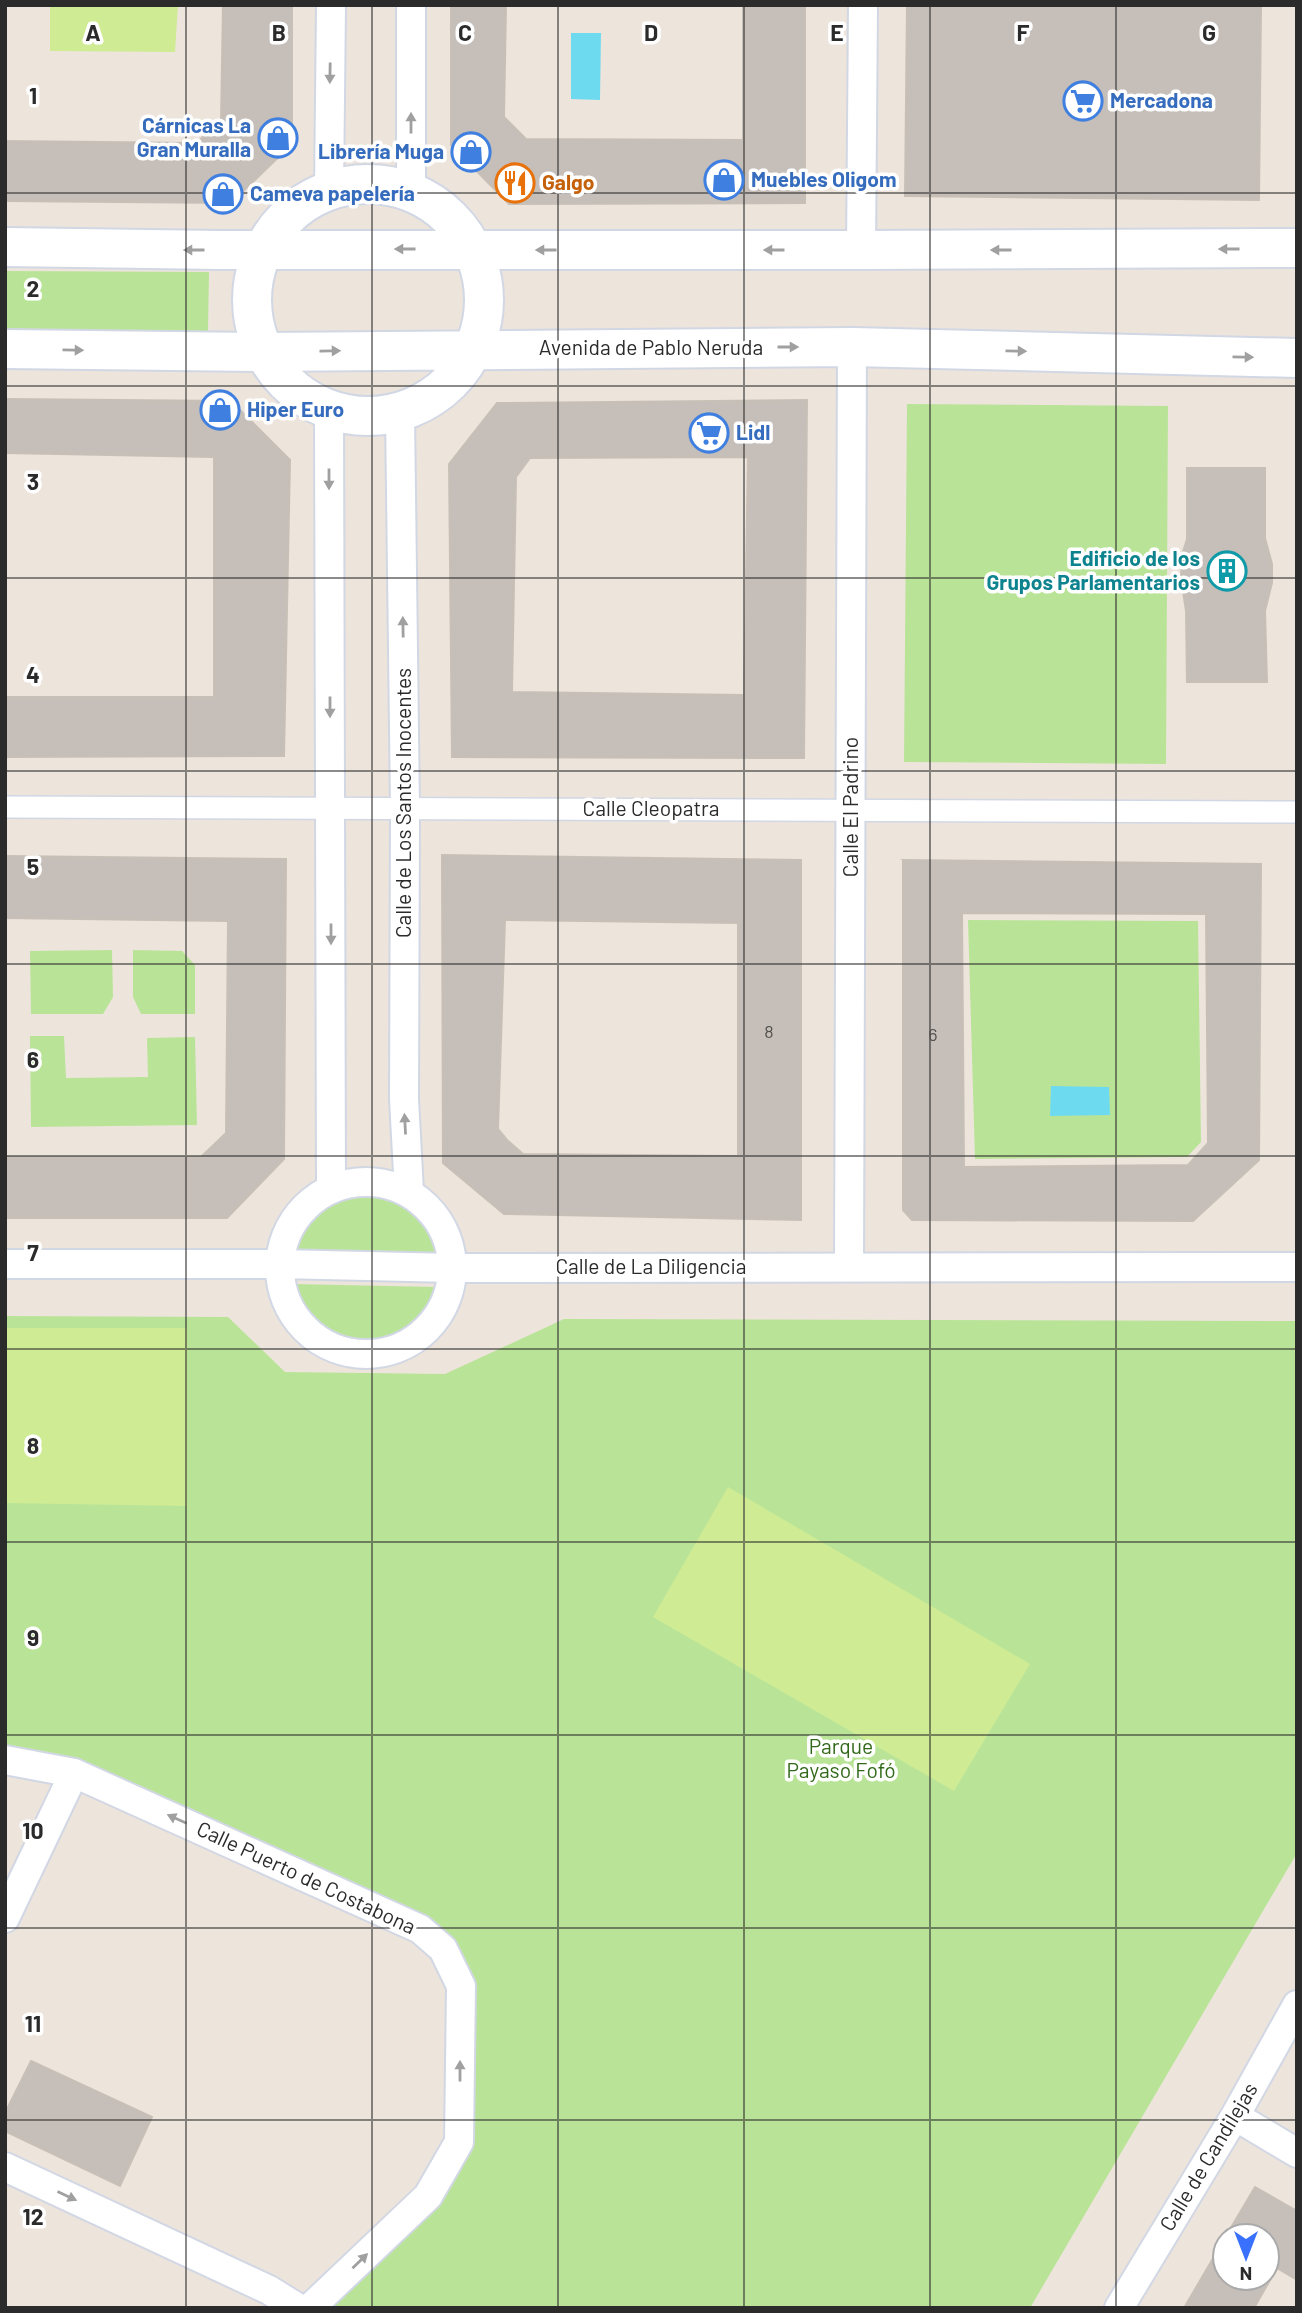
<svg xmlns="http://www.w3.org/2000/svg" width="1302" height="2313" font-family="Barlow,sans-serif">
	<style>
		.green { fill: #b9e498 }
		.pitch { fill: #cfeb94 }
		.water { fill: #6edaf0 }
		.building { fill: #c5beb9; stroke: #c8c0b6; stroke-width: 2; fill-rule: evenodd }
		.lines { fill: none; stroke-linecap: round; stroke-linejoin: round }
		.pedestrian-casing { stroke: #d2d7e4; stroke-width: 24 }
		.minor-casing { stroke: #d2d7e4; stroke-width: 32 }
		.secondary-casing { stroke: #d2d7e4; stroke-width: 42 }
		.pedestrian { stroke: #fff; stroke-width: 21 }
		.minor { stroke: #fff; stroke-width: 28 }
		.secondary { stroke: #fff; stroke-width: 38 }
		.oneway { fill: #a0a0a0 }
		.grid { fill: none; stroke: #2b2b2b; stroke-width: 2; stroke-opacity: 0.55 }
		.labels { text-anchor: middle; stroke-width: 7; stroke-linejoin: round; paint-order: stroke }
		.number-label { font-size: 18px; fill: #52504e }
		.shop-label { font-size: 21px; font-weight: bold; fill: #366cbe; stroke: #fff; text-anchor: start }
		.food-label { font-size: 21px; font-weight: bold; fill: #c56008; stroke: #fff; text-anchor: start }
		.street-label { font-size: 21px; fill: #2b2b2b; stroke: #fff }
		.culture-label { font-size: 21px; font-weight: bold; fill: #0d838f; stroke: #fff; text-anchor: end }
		.park-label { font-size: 21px; fill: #316919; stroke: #fff }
		.grid-label { font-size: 23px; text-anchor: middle; font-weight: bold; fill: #2b2b2b; stroke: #fff; stroke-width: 7; stroke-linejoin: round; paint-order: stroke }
	</style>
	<rect width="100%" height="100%" fill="#ede4dc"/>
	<path class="green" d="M5,271L209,272L208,331L5,330Z
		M907,404L1168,406L1166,764L904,762Z
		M968,920L1198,921L1201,1142L1187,1157L975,1159Z
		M112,950L113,997L103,1014H31L30,951Z
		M133,950L182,951L195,965V1014H141L133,997Z
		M30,1036H64L66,1078L148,1077L147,1038L195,1037L197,1125L31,1127Z
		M350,1192C394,1195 414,1202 436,1241L434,1252H295C295,1217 322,1204 350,1192Z
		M293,1284L436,1287C435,1294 434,1302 431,1308C428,1314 421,1320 416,1325C372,1365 304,1342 293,1284Z
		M5,1316L228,1317L285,1372L445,1374L564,1319L1297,1321V1853L1030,2308H310L459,2142L461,1987L420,1929L5,1760Z"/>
	<path class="pitch" d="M50,5H178L175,52L50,51Z
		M5,1328H187V1506L5,1503Z
		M728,1487L1030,1664L954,1791L653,1617Z"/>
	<path class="water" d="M571,33H601L600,100L571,99Z
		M1051,1086L1109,1087L1110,1115L1050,1116Z"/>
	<path class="building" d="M223,5H292V144L231,203L5,201V141L196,143L221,121Z
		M451,5H506L504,117L526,139L743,140V5H805V203L509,204L451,145Z
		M907,5H1261L1259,200L905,196Z
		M5,399L231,401L290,460L284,756L5,757V697H214V457L5,453Z
		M807,400L804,758L452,757L449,464L497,403ZM748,457L744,695L512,692L516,477L530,458Z
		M1187,468H1265V538L1272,564V583L1265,611L1267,682H1187L1186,611L1181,578L1182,555L1187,539Z
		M442,855L801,860V1220L504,1214L443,1163ZM505,920L738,923V1156L523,1154L507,1140L498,1129Z
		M5,856L286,859L284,1159L227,1218H5V1157H201L226,1133L228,921L5,918Z
		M903,860L1261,864L1259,1160L1193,1221L912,1220L903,1210V862H905ZM962,913L1206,914L1208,1143L1188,1165L964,1167Z
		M31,2061L152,2117L120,2186L5,2131V2113Z
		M1255,2187L1297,2211V2280L1277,2268L1254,2308H1184L1225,2238V2278H1267V2236H1226Z"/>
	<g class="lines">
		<g class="pedestrian-casing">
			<path id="pedestrian" d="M5,807L1297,812"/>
		</g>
		<g class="minor-casing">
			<path id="minor" d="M411,5V192
				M329,190L331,5
				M861,250L863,5
				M329,411L331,1188
				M400,413L405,809L404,1099L409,1192
				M280 1268a86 86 0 1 1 172 0a86 86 0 1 1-172 0Z
				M5,1264H279L453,1268L1297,1267
				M849,1267L852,347
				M5,1760L74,1773L420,1929L443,1949L461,1986L459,2142L428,2196L310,2308
				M5,1918L74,1773
				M1235,2116L1297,2153
				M5,2167L269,2290L298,2308
				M1119,2308L1235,2116L1297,2005"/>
		</g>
		<g class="secondary-casing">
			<path id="secondary" d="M252 300a116 116 0 1 1 232 0a116 116 0 1 1-232 0Z
				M5,247L220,250H861L1297,248
				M5,349L262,352L852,347L1297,358"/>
		</g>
		<use href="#pedestrian" class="pedestrian"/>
		<use href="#minor" class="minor"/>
		<use href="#secondary" class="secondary"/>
	</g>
	<defs><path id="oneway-solid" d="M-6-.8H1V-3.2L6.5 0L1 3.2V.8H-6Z" transform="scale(1.75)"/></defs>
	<g class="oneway">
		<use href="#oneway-solid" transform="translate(330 73) rotate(91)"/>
		<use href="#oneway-solid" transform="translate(411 123) rotate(-90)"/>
		<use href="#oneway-solid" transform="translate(405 249) rotate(180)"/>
		<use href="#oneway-solid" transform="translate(1229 249) rotate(180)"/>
		<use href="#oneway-solid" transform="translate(194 250) rotate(-180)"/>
		<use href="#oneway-solid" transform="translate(546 250) rotate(-180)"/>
		<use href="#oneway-solid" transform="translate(774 250) rotate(-180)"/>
		<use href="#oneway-solid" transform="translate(1001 250) rotate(180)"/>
		<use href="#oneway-solid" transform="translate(788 347)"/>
		<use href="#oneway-solid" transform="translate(73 350) rotate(1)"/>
		<use href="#oneway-solid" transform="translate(330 351) rotate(-1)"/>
		<use href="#oneway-solid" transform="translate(1016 351) rotate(1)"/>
		<use href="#oneway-solid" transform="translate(1243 357) rotate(1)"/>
		<use href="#oneway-solid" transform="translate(329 479) rotate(90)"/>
		<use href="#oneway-solid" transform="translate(403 627) rotate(-91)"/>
		<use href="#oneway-solid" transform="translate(330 707) rotate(90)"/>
		<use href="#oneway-solid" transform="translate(331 934) rotate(90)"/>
		<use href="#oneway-solid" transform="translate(405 1124) rotate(-93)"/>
		<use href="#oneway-solid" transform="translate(177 1819) rotate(-156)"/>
		<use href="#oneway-solid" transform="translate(460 2071) rotate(-90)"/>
		<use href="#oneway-solid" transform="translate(67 2196) rotate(25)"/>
		<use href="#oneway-solid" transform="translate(360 2261) rotate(-44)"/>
	</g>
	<path class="grid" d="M186,5V2308M372,5V2308M558,5V2308M744,5V2308M930,5V2308M1116,5V2308M5,193H1297M5,386H1297M5,578H1297M5,771H1297M5,964H1297M5,1156H1297M5,1349H1297M5,1542H1297M5,1735H1297M5,1928H1297M5,2120H1297"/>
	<defs>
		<g id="supermarket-ring" transform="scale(2.0125)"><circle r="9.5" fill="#fff" stroke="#3f7fe0" stroke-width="1.5"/><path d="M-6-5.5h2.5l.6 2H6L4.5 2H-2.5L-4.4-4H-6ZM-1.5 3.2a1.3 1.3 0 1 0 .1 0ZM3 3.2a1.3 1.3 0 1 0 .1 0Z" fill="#3f7fe0"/></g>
		<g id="shop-ring" transform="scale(2.0125)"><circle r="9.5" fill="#fff" stroke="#3f7fe0" stroke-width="1.5"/><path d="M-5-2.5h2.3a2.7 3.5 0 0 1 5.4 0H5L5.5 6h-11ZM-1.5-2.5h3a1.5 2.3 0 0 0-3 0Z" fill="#3f7fe0"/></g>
		<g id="restaurant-ring" transform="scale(2.0125)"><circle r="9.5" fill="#fff" stroke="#e8710a" stroke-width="1.5"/><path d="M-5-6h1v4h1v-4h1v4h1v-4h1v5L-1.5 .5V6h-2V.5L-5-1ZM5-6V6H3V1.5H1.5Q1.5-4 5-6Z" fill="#e8710a"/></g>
		<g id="building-ring" transform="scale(2.0125)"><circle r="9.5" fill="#fff" stroke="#0f9aa8" stroke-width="1.5"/><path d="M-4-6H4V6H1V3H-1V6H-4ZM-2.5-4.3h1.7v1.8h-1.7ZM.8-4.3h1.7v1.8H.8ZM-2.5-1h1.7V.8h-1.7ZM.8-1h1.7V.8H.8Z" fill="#0f9aa8"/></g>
	</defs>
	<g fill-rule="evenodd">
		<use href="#supermarket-ring" x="1083" y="101"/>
		<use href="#shop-ring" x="278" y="138"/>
		<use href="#shop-ring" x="471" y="152"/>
		<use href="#shop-ring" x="724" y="180"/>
		<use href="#restaurant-ring" x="515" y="183"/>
		<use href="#shop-ring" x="223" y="194"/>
		<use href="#shop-ring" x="220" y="410"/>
		<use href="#supermarket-ring" x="709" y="433"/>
		<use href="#building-ring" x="1227" y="571"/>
	</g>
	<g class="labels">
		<g class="number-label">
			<text x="769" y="1038">8</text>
			<text x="933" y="1041">6</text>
		</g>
		<g class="shop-label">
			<text x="1110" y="108">Mercadona</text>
			<text x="251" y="133" text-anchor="end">Cárnicas La<tspan x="251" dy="24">Gran Muralla</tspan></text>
			<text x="444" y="159" text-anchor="end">Librería Muga</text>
			<text x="751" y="187">Muebles Oligom</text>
			<text x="250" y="201">Cameva papelería</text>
			<text x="247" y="417">Hiper Euro</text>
			<text x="736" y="440">Lidl</text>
		</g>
		<g class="food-label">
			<text x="542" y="190">Galgo</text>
		</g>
		<g class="street-label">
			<text x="651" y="355">Avenida de Pablo Neruda</text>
			<text transform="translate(404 803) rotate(-90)" y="7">Calle de Los Santos Inocentes</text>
			<text transform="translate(851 807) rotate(-90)" y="7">Calle El Padrino</text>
			<text x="651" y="816">Calle Cleopatra</text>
			<text x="651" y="1274">Calle de La Diligencia</text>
			<text transform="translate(306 1878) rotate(25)" y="7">Calle Puerto de Costabona</text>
			<text transform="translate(1209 2157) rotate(-59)" y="7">Calle de Candilejas</text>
		</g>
		<g class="culture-label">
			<text x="1200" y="566">Edificio de los<tspan x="1200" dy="24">Grupos Parlamentarios</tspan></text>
		</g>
		<g class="park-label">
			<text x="841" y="1754">Parque<tspan x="841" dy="24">Payaso Fofó</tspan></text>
		</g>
	</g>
	<g class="grid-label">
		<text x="93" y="41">A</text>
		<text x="279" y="41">B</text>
		<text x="465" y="41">C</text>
		<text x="651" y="41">D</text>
		<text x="837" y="41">E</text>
		<text x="1023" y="41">F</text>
		<text x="1209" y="41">G</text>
		<text x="33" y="104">1</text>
		<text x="33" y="297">2</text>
		<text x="33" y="490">3</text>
		<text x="33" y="683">4</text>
		<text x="33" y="875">5</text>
		<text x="33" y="1068">6</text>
		<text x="33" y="1261">7</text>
		<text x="33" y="1454">8</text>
		<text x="33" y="1646">9</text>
		<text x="33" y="1839">10</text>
		<text x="33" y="2032">11</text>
		<text x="33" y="2225">12</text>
	</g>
	<rect width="1302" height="2313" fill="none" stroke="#2b2b2b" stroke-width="14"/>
	<g transform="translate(1246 2257) rotate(180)"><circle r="33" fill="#ffffff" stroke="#aaaaaa" stroke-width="2"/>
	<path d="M0-5L12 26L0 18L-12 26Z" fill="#3a71fc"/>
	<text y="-10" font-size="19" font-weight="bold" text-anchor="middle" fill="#2b2b2b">N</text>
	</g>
</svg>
